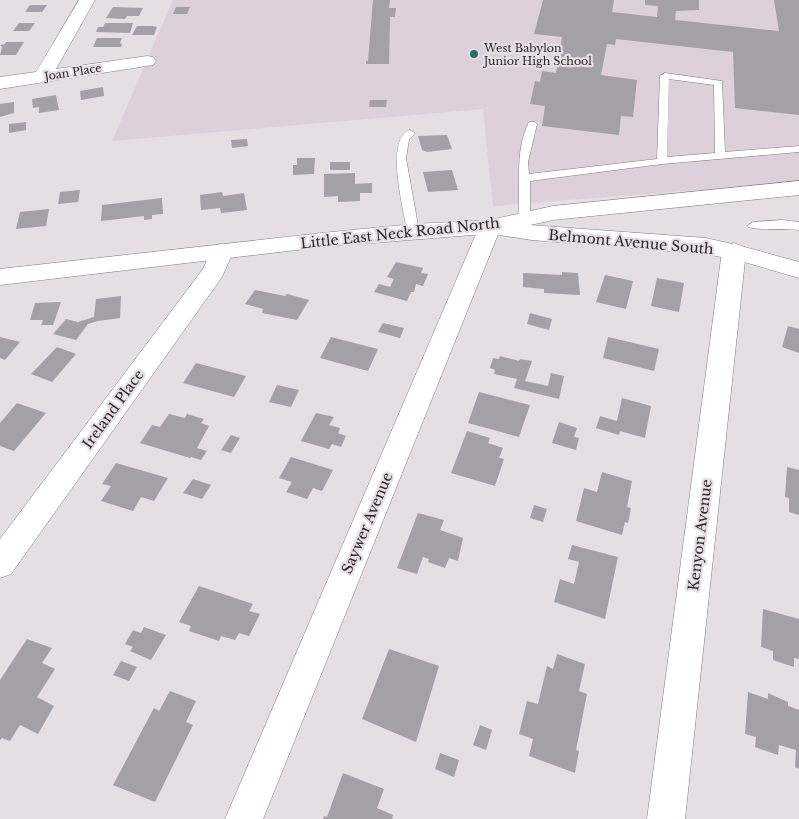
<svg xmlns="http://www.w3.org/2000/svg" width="799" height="819" font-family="'Libre Baskerville',serif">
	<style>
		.built { fill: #ddd0da }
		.building { fill: #a3a0a7 }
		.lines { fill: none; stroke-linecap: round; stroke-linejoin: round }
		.service-casing { stroke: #817b80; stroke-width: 1 }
		.minor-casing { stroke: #817b80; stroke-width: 1 }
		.secondary-casing { stroke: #817b80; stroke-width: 1 }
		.service { fill: #fff; fill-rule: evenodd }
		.minor { fill: #fff; fill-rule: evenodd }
		.secondary { fill: #fff; fill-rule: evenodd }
		.poi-dot { fill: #26706b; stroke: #e5dee3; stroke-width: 2 }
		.labels { text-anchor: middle; stroke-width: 4.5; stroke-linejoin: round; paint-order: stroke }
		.far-poi-label { font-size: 11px; fill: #2a2729; stroke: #e5dee3; text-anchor: start }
		.far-street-label { font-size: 11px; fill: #2a2729; stroke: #e5dee3 }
		.street-label { font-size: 14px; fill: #2a2729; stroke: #e5dee3 }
	</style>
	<rect width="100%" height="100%" fill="#e5dee3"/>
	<path class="built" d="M173,0H799V182L493,206L483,109L112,141Z"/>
	<path class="building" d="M373,0H390L389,8H396L395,17H390L389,64H366V61H368Z
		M543,0H614L612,12L657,17L658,6L645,5V0H699V10L676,11L675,20L779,31L774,0H799V115L735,108L733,52L616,39L615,45L607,44L601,75L637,80L633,117L621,116L619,135L542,126L545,106L530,104L535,81L540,82L542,71L556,73L562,37L534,34Z
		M30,5H47L42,12H25Z
		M113,7L143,8L139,16H127L125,19L106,18Z
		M176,7H190L187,14H173Z
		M19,23H35L29,31H13Z
		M105,23H133L130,33L96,32L98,27H103Z
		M137,26H152L157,27L154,35H132Z
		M97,38H122L120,43L122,44L121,47H93Z
		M6,42H24L16,55H0L2,47L0,45L5,44Z
		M103,87L104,96L81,100L80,91Z
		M56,95L59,110L39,113V107L33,108L32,99Z
		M370,100H387L386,107H369Z
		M14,102V113L0,117V104Z
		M26,122V130L9,133V124Z
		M447,135L452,149L427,152L422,150L418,136Z
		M247,139L248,146L232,148L231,140Z
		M297,158H315L314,174L293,175V165H297Z
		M330,162H350V170H330Z
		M452,170L458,190L428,192L423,172Z
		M355,173V184L372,183V193H360V201L338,202V196L324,197V174Z
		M80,190L78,202L58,204L60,192Z
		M222,192L223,196L244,193L247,210L221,213L220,208L201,210L200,195Z
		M162,198L163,214L152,215V219L144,220V216L101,221L102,205Z
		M49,209L46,226L16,229L20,212Z
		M396,262L423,268L421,273L428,274L423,286L416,284L414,292H411L407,301L374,292L379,284L390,287L394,279L387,277Z
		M562,272L578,273L580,295L544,293V289L523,287V273L562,275Z
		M605,275L633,281L626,309L596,302Z
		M657,278L684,283L679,312L651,306Z
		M255,290L285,296L287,294L309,300L297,320L262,313L263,309L245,304Z
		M121,296L120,318L98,321L88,324L76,340L53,334L66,319L78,322L94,317L96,299Z
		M61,302L53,325H41L43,320H30L35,303Z
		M530,313L552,319L549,330L527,324Z
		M383,323L404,328L400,338L378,332Z
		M788,326L799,329V353L782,347Z
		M0,337L20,342L5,360L0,358Z
		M331,337L378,349L368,371L320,358Z
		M608,337L659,349L654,371L603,358Z
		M57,347L76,354L52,382L31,374Z
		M500,356L519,361L520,359L532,361L525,381L548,386L551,373L564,376L559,399L514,388L517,379L494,374L495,370L490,368L493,358L499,359Z
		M196,363L246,376L234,397L183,383Z
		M277,385L299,390L291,407L269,402Z
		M479,392L530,405L519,437L468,423Z
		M622,398L651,406L645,438L620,431L619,435L596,428L600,416L617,421Z
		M17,403L46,413L14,451L0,446V423Z
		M316,413L334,417L329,425L340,428L338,433L346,436L341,447L332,444L329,449L301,441Z
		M169,414L185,418L187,414L204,419L201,423L209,426L197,448L207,451L201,460L191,457L190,458L140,443L152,425L160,427Z
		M559,422L577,428L574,437L579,438L576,450L552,443Z
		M467,431L490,438L488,443L503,448L499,458L504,459L495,486L451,473Z
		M231,435L240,438L231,453L221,450Z
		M291,457L333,470L322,491L313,488L307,499L286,492L292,482L279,478Z
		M116,463L168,478L154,501L141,497L133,511L101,501L111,486L102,484Z
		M787,467L799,470V515L789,512V498L785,497Z
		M602,472L632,481L627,507L631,508L628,523L625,522L622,535L576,521L584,488L597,492Z
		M193,479L211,485L202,499L183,493Z
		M534,505L547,509L543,522L530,518Z
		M418,513L444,520L440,530L463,538L458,561L449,558L445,568L428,562L429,559L423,557L417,574L397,568Z
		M572,545L618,557L605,619L554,602L560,579L574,584L579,562L568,559Z
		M199,586L253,604L249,611L260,614L249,636L239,633L235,640L221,636L219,641L189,631L191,626L179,622Z
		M763,609L799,619V659L794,658V667L773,660V651L761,647Z
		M144,627L166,635L151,660L130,651L133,647L125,644L133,630L141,633Z
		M27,639L52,648L42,663L55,669L37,697L54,706L38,734L20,725L10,741L2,738L0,740V680Z
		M389,649L439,666L416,742L362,719Z
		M557,654L585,664L579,691L587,694L576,750L579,751L575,773L529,756L533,739L519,734L527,701L538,704L547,666L553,669Z
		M121,661L137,667L129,681L113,675Z
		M170,691L196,701L186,722L193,725L155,802L113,785L154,708L159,711Z
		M748,692L768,699V693L788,702V706L799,710V769L795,767L796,750L779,745L778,755L755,747L756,737L745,734Z
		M480,725L492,730L486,750L473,745Z
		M440,753L459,760L454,777L435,769Z
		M343,773L384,789L377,808L393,815L392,819H323L324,816L327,817Z"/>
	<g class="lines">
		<g class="service-casing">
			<path id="service" d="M665,73L722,81L725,152L799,146V152L662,164L530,181V219L524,223L520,222L518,219C521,187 514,151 529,122H535L537,124L528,162L529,174L657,159L660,76ZM669,79L714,85L715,153L667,157Z
				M410,130L415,133L409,140L406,158L419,231L413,235L407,231C404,211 384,138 410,130Z
				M782,220L799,222V230C788,228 752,231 747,226L753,222Z"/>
		</g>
		<g class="minor-casing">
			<path id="minor" d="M79,0H95L56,69L147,56L153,57L156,61L153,65L0,89V77L36,72Z
				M490,220L498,222L501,227L263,819H225L479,227L482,222Z
				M734,243L742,246L746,251L685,819H647L722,251L726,246Z
				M221,244L229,247L233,252L222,277L11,574L0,578V539L203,269L213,247Z"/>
		</g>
		<g class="secondary-casing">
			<path id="secondary" d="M799,181V195L553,220L530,225L706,238L741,246L799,262V278L741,261L706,254L532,240L499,235L497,233L322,247L0,285V269L322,233L413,224L490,220L553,206Z"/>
		</g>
		<use href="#service" class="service"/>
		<use href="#minor" class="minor"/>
		<use href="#secondary" class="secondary"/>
	</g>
	<circle class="poi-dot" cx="474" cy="54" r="5"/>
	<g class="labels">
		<g class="far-poi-label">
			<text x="484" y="52">West Babylon<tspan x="484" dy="13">Junior High School</tspan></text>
		</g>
		<g class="far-street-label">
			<text transform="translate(73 72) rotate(-9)" y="4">Joan Place</text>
		</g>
		<g class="street-label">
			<text transform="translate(400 233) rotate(-6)" y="5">Little East Neck Road North</text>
			<text transform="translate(631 242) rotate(5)" y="5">Belmont Avenue South</text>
			<text transform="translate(113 409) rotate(-54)" y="5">Ireland Place</text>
			<text transform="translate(367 523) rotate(-67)" y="5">Saywer Avenue</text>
			<text transform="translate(700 535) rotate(-83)" y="5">Kenyon Avenue</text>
		</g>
	</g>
</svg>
